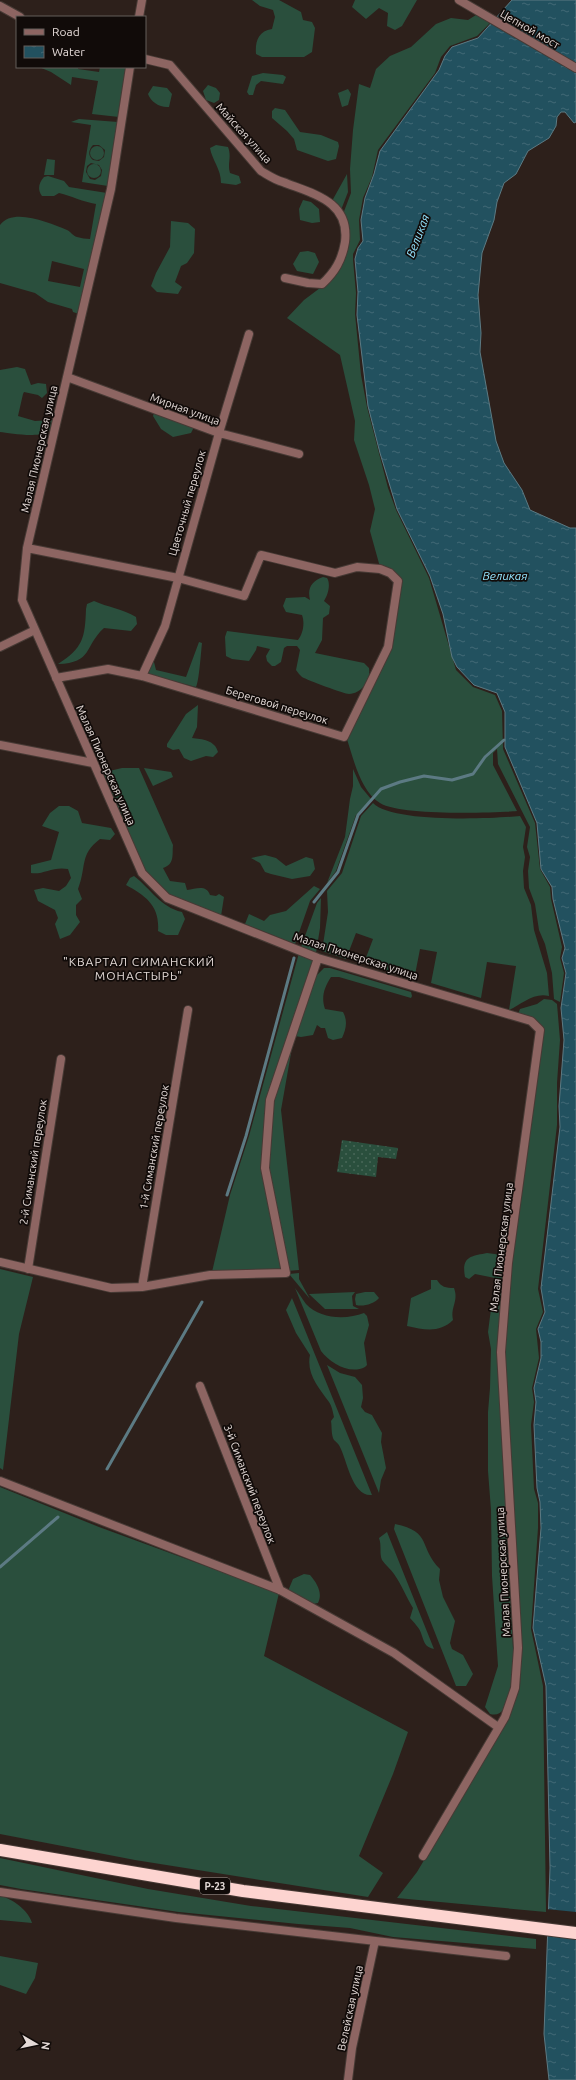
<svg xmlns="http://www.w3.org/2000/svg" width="576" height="2080" font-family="Ubuntu,sans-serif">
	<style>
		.grass { fill: #2a4f3d; fill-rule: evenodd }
		.garden { fill: url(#garden-dots) }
		.water { fill: url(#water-ripples); stroke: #5c7a83 }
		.pier { fill: #2d201b }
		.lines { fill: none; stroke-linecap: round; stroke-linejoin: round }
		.stream { stroke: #5c7a83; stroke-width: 3 }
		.street-casing { stroke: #473a35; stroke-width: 10 }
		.highway-casing { stroke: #473a35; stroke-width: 14 }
		.street { stroke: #8d6562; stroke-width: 8 }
		.highway { stroke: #fdd4d0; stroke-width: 12 }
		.labels { text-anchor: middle; stroke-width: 3.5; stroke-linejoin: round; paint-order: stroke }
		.shield { fill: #110b09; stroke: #a59c99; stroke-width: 1 }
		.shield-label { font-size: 10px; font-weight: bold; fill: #e4dad7 }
		.street-label { font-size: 11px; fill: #e4dad7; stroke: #110b09 }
		.water-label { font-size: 12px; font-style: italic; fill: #94e4fe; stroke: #110b09 }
		.neighbourhood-label { font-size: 12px; letter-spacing: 1px; fill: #e4dad7; stroke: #110b09 }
	</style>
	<defs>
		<pattern id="garden-dots" width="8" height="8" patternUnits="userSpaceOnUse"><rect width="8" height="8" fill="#2a4f3d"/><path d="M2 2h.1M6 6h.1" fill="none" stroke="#496858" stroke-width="1.8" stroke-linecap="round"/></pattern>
		<pattern id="water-ripples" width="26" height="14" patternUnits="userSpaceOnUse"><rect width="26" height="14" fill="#22515f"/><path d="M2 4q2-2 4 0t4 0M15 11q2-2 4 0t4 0" fill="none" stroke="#426975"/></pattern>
	</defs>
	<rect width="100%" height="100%" fill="#2d201b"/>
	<path class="grass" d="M252,0H279L301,12L303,20L312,22L315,28L312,52L304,57H262L256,54C255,42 258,31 272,29L275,17L273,10L260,6Z
		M355,0H417L402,26L395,30L387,26L388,13L379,8L366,19L352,7Z
		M476,15L490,23L477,36L450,46L441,57L435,73L378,150L372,177L363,198L359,220L360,240L353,254V260L356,293L355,314L361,375L367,407L388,488L396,510L429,578L456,670L473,687L495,695L502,711L503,749L535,823L540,869L550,887L551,899L562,947L560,958L564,973L560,1002L554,999L552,973L545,944L539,930L535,904L529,888L528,871L530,857L527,847L530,827L498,764L497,749L493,753V765L517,811C491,813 401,816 380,803C360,791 353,757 346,736L390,648L401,580L380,567L370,531L375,509L369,485L354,440L355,421L340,355L287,318L304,300L324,285L343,262V214L351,193L350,169L353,130L359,84L370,88L376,69L390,56L411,47L436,24L451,18L468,20Z
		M39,67H78V69L99,72L100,67H127L119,117L92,114L98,81L72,77L71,85L51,72Z
		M263,73L283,75L286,77L283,84L261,81L256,85L253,95H249L247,92L252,76Z
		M208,85L216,88L220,93L219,100L214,103L206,100L203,91Z
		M153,86L167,88L172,94L169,107C160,108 151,102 148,94Z
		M348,89L351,94L348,105L342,107L338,93Z
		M275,108L285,110L300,132L321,135L338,142L339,146L336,159L328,161L297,150L294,139L287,131L272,118V111Z
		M79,119L118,122L108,186L82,182L91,125L71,122ZM93,145H99L105,150L104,157L99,161L93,160C88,156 88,150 93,145ZM91,163L99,165L102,170L101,176L95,180L90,179L86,172L87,166Z
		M216,145L228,147C232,157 227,164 230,173L239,176L241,183L236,185L221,183C221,169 212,160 210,148Z
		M90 153a7 7 0 1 1 14 0a7 7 0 1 1-14 0Z
		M47,159L55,160L54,175H44Z
		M87 171a7 7 0 1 1 14 0a7 7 0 1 1-14 0Z
		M347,174L348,192L341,210L332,201Z
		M48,176L64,181L69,187L107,193L79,314L73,312L72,309L48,302L35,293L0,283V225C13,207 50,223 67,230C71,232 73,236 77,237C81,238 86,239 90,239L96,204C83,202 72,196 59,193L54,196H42C37,190 39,182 44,177ZM52,261L84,269L80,287L48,281Z
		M303,200L311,202L319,209L320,222L312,223L300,220L299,209Z
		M171,221L188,223L195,229L194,253L187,263L181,266L175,282L182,287L178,294L157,292L151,286L156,273L170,247Z
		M308,251L315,253L319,262L313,274L297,271L293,264L300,252Z
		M17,367L25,369L31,385L38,383L46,384L47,393L42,398L38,395L24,392L23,394L18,416L35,421L52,420C57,443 12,433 0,432V370Z
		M154,413L194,427L191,433L173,437L161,429L153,416Z
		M323,577L327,578C331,584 328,595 324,601L330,606L329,614L323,618L322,640L315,653L364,663L369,668C371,680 362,693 349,694C345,694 307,680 302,677C300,675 298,673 296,670L300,650L297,646H287L284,648L281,662L275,666H272L267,661L266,656L270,649L257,646L256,650L249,661L232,659L226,656L225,637L227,631L298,640C303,634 305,623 302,615L286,612L283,606L286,598L305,597L310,600C307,588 312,581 323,577Z
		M94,601C107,607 123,609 136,617L137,624L131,631L104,628C84,646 93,663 58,664C83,648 85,638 86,609L87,604Z
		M199,642L202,643C201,652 199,682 196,687L151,675L147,671L153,658L156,670L186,677Z
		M198,705L197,727L192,738C202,739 215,740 218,752L213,757L206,756L191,761L184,758L179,749L173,750L167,747V744L186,714Z
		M122,768H139L173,845C172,855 175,864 163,868L170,881L185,883L187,890C196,889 206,884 210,895L216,896L219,894L224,897L221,916L168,895L143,869L101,773Z
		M144,768L171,772L173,777L153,786Z
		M353,769L361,787L371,799L356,815L336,871L327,883L345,837L350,799L353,786Z
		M373,803C392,823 491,819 520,816L526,827L523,847L525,857L523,871L524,888L531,905L534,930L547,973L549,996C534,992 522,1004 509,1010L516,966L487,962L481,998L431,983L437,952L420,949L414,980L364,963L373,939L356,933L346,959L322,951L328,912L327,891L342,873L361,816Z
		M59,806H69L78,811L82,823L111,828L115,834L110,840L100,839C79,855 87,866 78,889L82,899L76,905V915L80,922L70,935L60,939L55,924L58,918L55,910L38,901L34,890L43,888L59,891L66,886L71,878L68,869C53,866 43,875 31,873V865L51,860L59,832L42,826L50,813Z
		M265,855L276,858L286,866L306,857L313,859L315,869L310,876L292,879L271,874L265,872L260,863L251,858Z
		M134,876C151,889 160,907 182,912L185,919L178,935H166L158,931C160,906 146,896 126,885L130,878Z
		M314,886L320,889L310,901L295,944L245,924L249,914L264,921L270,915L286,911Z
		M321,898L320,928L316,953L301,947L317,903Z
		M299,953L314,959L268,1099L263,1168L283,1270L212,1272L230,1195L249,1136Z
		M324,968H330L411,992L412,996L411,998L339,977H331C324,988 321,997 325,1009L343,1012C348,1021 346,1029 342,1038L333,1040L328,1038L325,1028H321L317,1025L313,1035L301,1037L295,1036L315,977Z
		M544,999L552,1000L557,1004L560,1040L557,1083V1125L538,1289L543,1312L536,1329L539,1358L532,1388L534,1402L531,1425L534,1489L538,1503V1528L531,1629L543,1686L546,1912L397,1898L417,1872L509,1718L520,1687L521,1646L503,1353L511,1263L543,1029L518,1014L520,1009L537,1004Z
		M293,1042L281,1110L299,1270L287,1271L267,1168L271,1100Z
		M487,1253L502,1255L504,1262L497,1351L513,1648C513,1663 515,1721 490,1714L485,1707L498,1666L492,1576L491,1510L488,1471V1412L490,1388L491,1349L488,1332L495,1278L475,1274L469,1279L465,1277C461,1256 472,1256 487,1253Z
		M0,1269L33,1277L19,1334L3,1470L0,1468Z
		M299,1273V1279L310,1299L289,1274Z
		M431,1280H437C441,1287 446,1288 454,1288C459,1301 450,1307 453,1320C440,1333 425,1330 407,1326L411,1298L431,1289Z
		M295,1288C299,1293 302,1299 306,1304C320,1319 346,1320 364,1313L367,1316L369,1325L364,1343L367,1365L365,1367C350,1375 330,1363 321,1351Z
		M355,1292L352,1296L353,1306L359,1309H325L309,1294Z
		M365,1292H374L379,1298C374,1304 363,1307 356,1305L355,1299L356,1294Z
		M292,1298L372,1495C352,1497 347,1460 340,1447C339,1444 336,1442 334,1440C331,1435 332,1427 331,1421L334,1417C333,1413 332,1406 329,1402C319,1388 306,1374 310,1355L296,1333L286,1310Z
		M327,1365L340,1373L355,1377L362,1385L363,1398L361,1407L365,1412L372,1415L382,1433L381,1442L386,1468L381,1480L379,1493Z
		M0,1487L99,1527L279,1593L264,1656L408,1732L393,1774L359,1856L383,1873L368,1897L135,1860L0,1834Z
		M395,1524C433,1532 418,1547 440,1569L439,1580L443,1597L455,1621L450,1643L452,1649L463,1655L473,1674L466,1686H456L394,1529Z
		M387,1532L434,1649C424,1647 424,1641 421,1633C419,1627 414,1623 410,1618L413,1608C406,1597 402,1585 394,1574C391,1569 385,1565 382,1560C379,1553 382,1546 379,1538Z
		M304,1574L310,1575C317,1583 323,1593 318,1603L313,1604L288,1591L293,1579Z
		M0,1858L148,1889L251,1906L536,1939V1949L393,1937L350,1928L298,1924L179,1912L21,1889L0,1885Z
		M0,1896C12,1898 29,1911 32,1923L0,1920Z
		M0,1956L38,1963L35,1978L26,1994L0,1985Z"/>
	<path class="garden" d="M342,1140L398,1148L396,1159L378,1157L376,1177L337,1172Z"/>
	<path class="water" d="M512,0H576V122L574,123L565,112H561L557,117L556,126L549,138L528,151L516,174L504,183L497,202L494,220L482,253L478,295L481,333L480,352L496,441L504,463L522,490L530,510L570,528H576V2080H549L544,2034L550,1868L546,1686L533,1628L541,1528L540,1502L537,1488L534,1425L536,1402L534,1388L541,1358V1342L538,1329L545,1312L541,1288L560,1127L559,1106L564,1040L561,1008L566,973L562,958L565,948L553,899L552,887L541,869L537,823L505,747V712L497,693L474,685L457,667L452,657L443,614L430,576L397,509L380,453L368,406L357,315L358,292L355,259L358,248L363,241L361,220L365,198L374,174L380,151L439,70L445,56L452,47L478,38Z"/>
	<path class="pier" d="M546,1909L576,1912V1939L546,1935Z"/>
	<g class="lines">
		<path class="stream" d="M314,902L338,872L358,815L381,789L400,782L424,776L452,780L473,774L485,757L504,740
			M227,1195L246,1136L294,958
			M107,1469L202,1302
			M0,1567L58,1517"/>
		<g class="street-casing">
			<path id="street" d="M459,0L576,68
				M0,6L20,17
				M139,17L142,0
				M145,59L170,65L261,171C268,175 275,180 283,182C313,194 350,201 345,242C342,260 335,272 322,284L308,283L285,278
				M130,67L111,189L27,548L22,600L142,873L167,898L318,958L531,1021L540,1030L508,1263L501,1352L518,1648L515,1688L505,1717L423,1856
				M67,377L219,433L299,454
				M27,548L178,578L244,596L261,555L335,573L357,567L380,569L390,573L398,581L388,647L344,737L142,676L108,669L56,678
				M0,647L35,630
				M142,676L165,626L219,433L249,334
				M0,745L93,763
				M0,1262L111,1288L142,1287L210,1275L286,1273L265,1168L270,1100L318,958
				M28,1269L61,1059
				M142,1287L188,1010
				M200,1386L280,1590
				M0,1481L280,1590L394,1653L498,1727
				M0,1892L176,1918L506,1956
				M348,2080L352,2048L375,1941"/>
		</g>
		<g class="highway-casing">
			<path id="highway" d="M0,1850L243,1891L576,1933"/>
		</g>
		<use href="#street" class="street"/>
		<use href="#highway" class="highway"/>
	</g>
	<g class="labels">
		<rect class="shield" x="200" y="1878" width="30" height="16" rx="3"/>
		<g class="shield-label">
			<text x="215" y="1890">Р-23</text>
		</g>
		<g class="street-label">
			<text transform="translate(530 29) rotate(30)" y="4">Цепной мост</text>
			<text transform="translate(244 133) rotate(48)" y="4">Майская улица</text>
			<text transform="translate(185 409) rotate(20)" y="4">Мирная улица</text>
			<text transform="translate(39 449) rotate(-77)" y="4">Малая Пионерская улица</text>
			<text transform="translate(187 503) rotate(-74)" y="4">Цветочный переулок</text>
			<text transform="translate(277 705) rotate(17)" y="4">Береговой переулок</text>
			<text transform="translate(106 765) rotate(66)" y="4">Малая Пионерская улица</text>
			<text transform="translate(356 956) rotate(18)" y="4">Малая Пионерская улица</text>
			<text transform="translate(154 1147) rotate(-80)" y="4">1-й Симанский переулок</text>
			<text transform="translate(33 1162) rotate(-81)" y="4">2-й Симанский переулок</text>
			<text transform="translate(501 1247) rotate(-83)" y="4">Малая Пионерская улица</text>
			<text transform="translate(250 1484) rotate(69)" y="4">3-й Симанский переулок</text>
			<text transform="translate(503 1572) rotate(-93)" y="4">Малая Пионерская улица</text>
			<text transform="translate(350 2008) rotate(-78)" y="4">Велейская улица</text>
		</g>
		<g class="water-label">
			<text transform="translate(418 236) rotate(-69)" y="4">Великая</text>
			<text x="505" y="580">Великая</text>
		</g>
		<g class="neighbourhood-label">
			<text x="139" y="966">"КВАРТАЛ СИМАНСКИЙ<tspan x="139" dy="14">МОНАСТЫРЬ"</tspan></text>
		</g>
	</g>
	<rect x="16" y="16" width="130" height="52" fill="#110b09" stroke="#655e5b"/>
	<rect x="24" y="29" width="20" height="6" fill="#8d6562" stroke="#655e5b"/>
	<text x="52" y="36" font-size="12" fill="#e4dad7">Road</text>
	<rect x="24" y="46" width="20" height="12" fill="url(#water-ripples)" stroke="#655e5b"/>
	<text x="52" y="56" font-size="12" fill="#e4dad7">Water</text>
	<g transform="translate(36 2044) rotate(99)" stroke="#110b09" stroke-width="3" paint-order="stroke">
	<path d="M0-3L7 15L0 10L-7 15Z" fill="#e4dad7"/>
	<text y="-6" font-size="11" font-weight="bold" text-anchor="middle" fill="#e4dad7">N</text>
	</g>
</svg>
